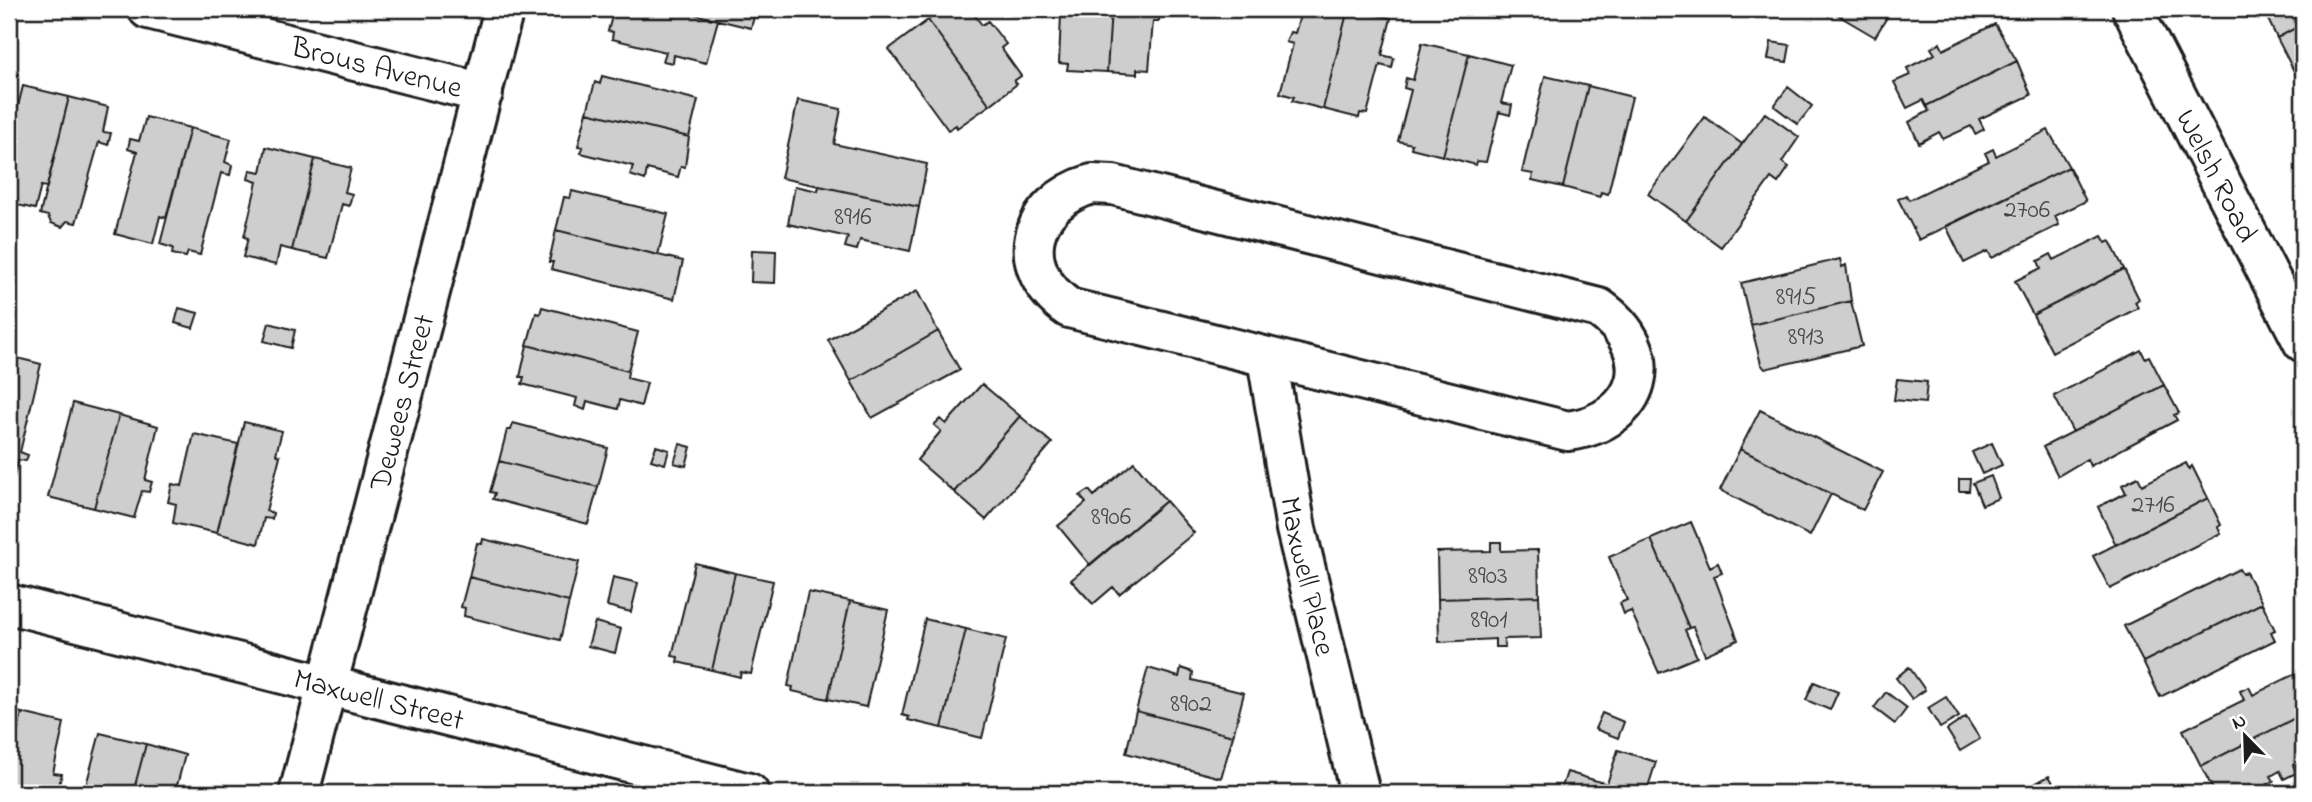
<svg xmlns="http://www.w3.org/2000/svg" width="2312" height="802" font-family="'Indie Flower',sans-serif">
	<style>
		.building { fill: #cecece; stroke: #1c1c1c; stroke-width: 2 }
		.lines { fill: none; stroke-linecap: round; stroke-linejoin: round }
		.minor-casing { stroke: #1c1c1c; stroke-width: 44 }
		.minor { stroke: #fff; stroke-width: 38 }
		.labels { text-anchor: middle; stroke-width: 5; stroke-linejoin: round; paint-order: stroke }
		.number-label { font-size: 26px; fill: #484848 }
		.street-label { font-size: 30px; fill: #1c1c1c; stroke: #fff }
	</style>
	<rect width="100%" height="100%" fill="#fff"/>
	<filter id="ink" filterUnits="userSpaceOnUse"><feTurbulence type="fractalNoise" baseFrequency=".0143" numOctaves="2"/><feDisplacementMap in="SourceGraphic" scale="14" xChannelSelector="R" yChannelSelector="G"/><feConvolveMatrix kernelMatrix="1 2 1 2 8 2 1 2 1" color-interpolation-filters="sRGB"/></filter>
	<g filter="url(#ink)">
		<path class="building" d="M614,9H673L718,20L706,63L674,55L673,63L663,61L666,52L612,39L613,32L608,31Z
			M673,9H756L751,28Z
			M944,9H970L982,25L988,21L1006,44L1001,48L1021,76L1014,81L1017,84L990,105L928,20Z
			M1054,9H1111L1107,72L1067,70L1068,64L1059,63L1061,14H1053Z
			M1111,9L1160,10L1159,21H1153L1149,70L1137,69V74L1107,72Z
			M1302,9H1348L1323,109L1292,101L1294,97L1280,93L1293,44L1286,42L1290,32L1295,33Z
			M1348,9L1391,18L1382,55L1394,58L1392,68L1380,65L1367,114L1360,113L1359,118L1323,109Z
			M1817,9H1846L1841,17L1832,11L1829,16Z
			M1846,9H1892L1875,37L1841,17Z
			M2263,9H2303V24L2277,38Z
			M928,20L990,105L957,128L956,125L948,130L889,49Z
			M1995,24L2017,61L1926,106L1923,100L1907,108L1894,82L1910,75L1907,68L1935,54L1931,48L1940,43L1943,50Z
			M2303,24V76L2298,79L2277,38Z
			M1771,42L1790,45L1787,62L1768,59Z
			M1422,43L1469,54L1443,156L1411,148L1412,144L1398,141L1411,90L1404,88L1406,78L1413,80Z
			M1469,54L1511,65L1501,103L1512,105L1510,115L1499,112L1486,162L1477,161L1476,165L1443,156Z
			M2017,61L2031,95L1979,119L1984,129L1975,134L1971,126L1943,139L1939,132L1919,143L1909,122L1929,111L1926,106Z
			M602,76L698,100L689,137L587,112L595,82L600,84Z
			M1545,76L1588,86L1563,187L1532,180L1533,174L1522,172Z
			M23,86L69,97L47,187L41,186L35,209L9,203V141L14,121L9,119V108L17,110Z
			M1588,86L1632,97L1608,194L1601,192L1600,197L1563,187Z
			M1788,87L1812,106L1798,124L1774,106Z
			M69,97L108,107L103,132L111,133L108,145L99,142L76,223L67,221L62,227L51,223L48,216L40,214Z
			M798,100L841,109L834,144L927,164L919,207L781,178Z
			M587,112L689,137L685,167L681,166L678,177L647,169L645,180L630,175L633,166L581,153L583,147L578,146Z
			M1765,113L1799,137L1782,162L1789,167L1778,183L1771,178L1721,247L1686,221Z
			M146,117L190,128L166,218L160,216L153,244L115,234L137,152L128,149L130,139L139,141Z
			M1705,117L1742,144L1686,221L1648,194Z
			M190,128L231,139L225,162L232,165L230,175L221,173L200,255L188,252L186,257L172,254L173,248L160,244Z
			M2048,130L2069,167L1919,240L1898,199L1906,195L1909,200L1989,161L1985,153L1993,149L1996,156Z
			M266,147L315,159L292,250L280,247L276,265L243,257L248,238L244,237L257,182L248,179L250,170L261,172Z
			M315,159L351,168L345,192L352,194L349,206L342,204L328,258L292,250Z
			M2069,167L2086,201L2055,216L2059,225L1992,258L1988,251L1964,263L1946,226Z
			M795,186L818,191L819,186L919,207L910,251L860,240L857,250L845,247L848,237L788,224Z
			M572,191L668,214L658,255L556,230L564,197L570,198Z
			M556,230L683,261L674,299L551,269L553,262H549Z
			M2102,236L2106,243L2110,241L2124,269L2033,315L2015,281L2041,268L2038,261L2051,254L2054,260Z
			M752,250L776,251L775,283L751,282Z
			M1840,259L1842,267L1846,265L1851,301L1751,325L1741,283Z
			M2124,269L2139,299L2135,302L2138,308L2052,352L2033,315Z
			M917,291L938,331L851,381L828,340Z
			M1851,301L1862,346L1765,369L1761,364L1751,325Z
			M542,307L638,332L628,371L527,345L536,313L540,314Z
			M179,308L198,313L193,328L175,323Z
			M269,323L295,330L291,348L264,341Z
			M938,331L960,370L872,418L851,381Z
			M527,345L628,371L627,378L647,383L641,406L620,400L618,409L587,401L585,410L575,406L577,398L522,384L524,377H520Z
			M2141,350L2145,358L2149,356L2164,385L2073,432L2054,396Z
			M9,356L41,364L20,452L28,455L26,461L18,460L12,485L9,484Z
			M1897,379L1927,382L1925,403L1894,400Z
			M982,384L1020,416L954,492L917,460L941,431L934,425L940,419L946,424Z
			M2164,385L2179,413L2174,415L2177,420L2090,466L2087,459L2058,476L2043,447Z
			M73,403L119,415L94,508L48,497Z
			M1760,410L1883,472L1863,510L1740,449Z
			M119,415L158,426L145,480L152,482L149,492L142,491L134,518L94,508Z
			M1020,416L1052,443L986,520L954,492Z
			M244,422L282,431L276,454L280,456L266,511L273,513L272,519L264,518L258,544L217,533Z
			M513,423L608,448L598,487L499,461L507,430H511Z
			M194,434L238,444L217,533L173,523L176,504L168,502L172,484L182,486Z
			M1992,443L2002,465L1982,474L1972,452Z
			M680,444L691,447L686,466L674,463Z
			M656,446L669,450L665,464L651,460Z
			M1740,449L1831,494L1810,536L1720,490Z
			M499,461L598,487L588,524L493,499L495,493L490,492Z
			M1134,462L1166,501L1090,565L1058,526L1086,503L1080,496L1089,490L1094,496Z
			M2186,463L2189,469L2192,466L2208,498L2116,545L2098,507L2126,493L2122,485L2138,477L2142,485Z
			M1991,476L1999,498L1982,505L1973,483Z
			M1959,479H1970L1969,491H1959Z
			M2208,498L2221,525L2218,527L2221,533L2110,589L2093,556Z
			M1166,501L1194,533L1119,594L1113,587L1093,604L1071,580Z
			M1691,522L1710,567L1718,563L1722,573L1714,576L1738,640L1705,655L1693,627L1689,628L1651,539Z
			M483,539L579,562L569,602L469,577L477,543L482,544Z
			M1651,539L1689,628L1685,630L1697,657L1659,673L1631,611L1624,614L1620,603L1627,600L1609,557Z
			M1491,542H1501V551L1538,550L1539,596L1438,599L1437,552L1491,551Z
			M695,563L735,573L712,670L677,662L678,657L672,656Z
			M2239,569L2242,574L2246,572L2262,603L2143,662L2124,626Z
			M735,573L773,581L751,674L741,672L740,677L712,670Z
			M469,577L569,602L560,640L464,616L465,608L461,607Z
			M613,577L638,583L631,612L607,606Z
			M808,592L850,601L828,699L792,691L793,687L788,686Z
			M1539,596L1541,638L1504,639L1505,647H1495V639L1439,642L1438,599Z
			M850,601L888,610L866,707L828,699Z
			M2262,603L2275,630L2271,632L2275,640L2160,697L2143,662Z
			M925,619L966,629L942,728L908,720L909,717L902,715Z
			M595,622L621,629L615,653L588,646Z
			M966,629L1006,639L982,738L942,728Z
			M1909,667L1925,690L1912,699L1896,678Z
			M1148,668L1179,677L1181,668L1193,672L1192,680L1244,693L1233,736L1136,711Z
			M2303,670V714L2201,766L2183,730L2244,700L2240,691L2249,687L2253,695Z
			M1814,682L1838,692L1830,710L1806,700Z
			M1886,692L1907,708L1895,724L1874,708Z
			M1946,697L1959,717L1940,728L1928,708Z
			M9,710L22,713L9,770Z
			M1136,711L1233,736L1221,778L1126,753Z
			M22,713L64,723L53,773L62,774L57,791L9,793V770Z
			M1602,713L1624,722L1618,738L1595,729Z
			M2303,714V759L2293,765L2296,773L2284,779L2280,771L2271,776L2274,781L2257,790L2254,785L2238,793H2215L2201,766Z
			M1966,717L1980,739L1960,751L1947,730Z
			M100,733L146,744L133,793H84Z
			M146,744L185,755L175,793H133Z
			M1618,750L1656,762L1646,793H1604Z
			M1567,772L1607,784L1604,793H1560Z
			M2049,776L2059,793H2029L2027,788Z"/>
		<g class="lines">
			<g class="minor-casing">
				<g id="minor">
					<path id="s1" d="M148,9L483,93"/>
					<path id="s2" d="M2132,9L2303,342"/>
					<path d="M1092,184L1113,185L1599,308C1662,352 1642,421 1568,431L1069,308C1012,268 1027,203 1092,184Z"/>
					<path id="s3" d="M1267,358L1296,529L1360,793"/>
					<path id="s4" d="M9,604L749,793"/>
					<path id="s5" d="M299,793L504,9"/>
				</g>
			</g>
			<use href="#minor" class="minor"/>
		</g>
	</g>
	<g class="labels">
		<g class="number-label">
			<text x="2027" y="217">2706</text>
			<text x="853" y="224">8916</text>
			<text x="1796" y="304">8915</text>
			<text x="1806" y="344">8913</text>
			<text x="2153" y="512">2716</text>
			<text x="1111" y="524">8906</text>
			<text x="1488" y="583">8903</text>
			<text x="1489" y="627">8901</text>
			<text x="1191" y="711">8902</text>
		</g>
		<g class="street-label">
			<text dy="10" stroke="none"><textPath href="#s1" startOffset="236">Brous Avenue</textPath></text>
			<text dy="10" stroke="none"><textPath href="#s2" startOffset="187">Welsh Road</textPath></text>
			<text dy="10" stroke="none"><textPath href="#s5" startOffset="404">Dewees Street</textPath></text>
			<text dy="10" stroke="none"><textPath href="#s3" startOffset="222">Maxwell Place</textPath></text>
			<text dy="10" stroke="none"><textPath href="#s4" startOffset="382">Maxwell Street</textPath></text>
		</g>
	</g>
	<rect width="2312" height="802" fill="none" stroke="#fff" stroke-width="35"/>
	<rect x="18" y="18" width="2277" height="767" fill="none" stroke="#1c1c1c" stroke-width="2.5" filter="url(#ink)"/>
	<g transform="translate(2245 736) rotate(337)" stroke="#ffffff" stroke-width="5" paint-order="stroke">
	<path d="M0-5L12 26L0 18L-12 26Z" fill="#1c1c1c"/>
	<text y="-10" font-size="19" font-weight="bold" text-anchor="middle" fill="#1c1c1c">N</text>
	</g>
</svg>
